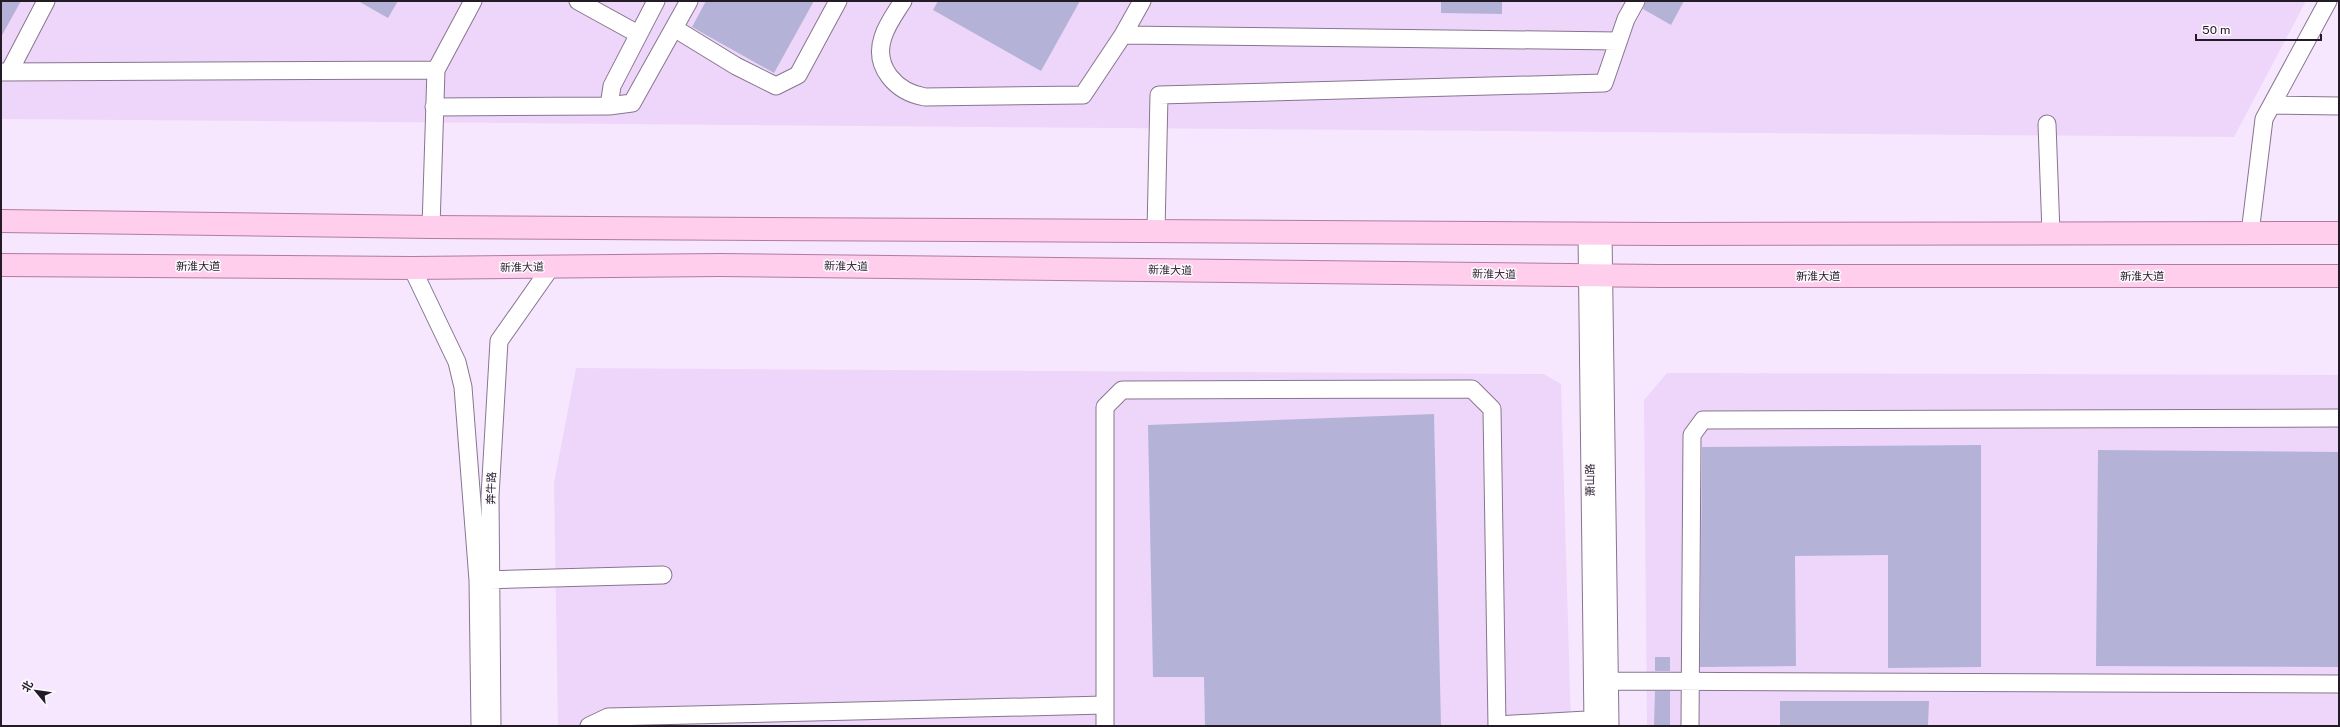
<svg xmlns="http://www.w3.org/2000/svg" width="2340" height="727" font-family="'Public Sans','Noto Sans SC',sans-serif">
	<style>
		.built { fill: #eed6fa }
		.building { fill: #b4b3d7 }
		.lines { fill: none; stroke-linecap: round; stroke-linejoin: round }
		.minor-casing { stroke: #87758f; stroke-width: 19 }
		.major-casing { stroke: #b17b9f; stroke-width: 24 }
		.minor { stroke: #fff; stroke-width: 17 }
		.major { stroke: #feceec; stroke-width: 22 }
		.labels { text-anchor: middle; stroke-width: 3; stroke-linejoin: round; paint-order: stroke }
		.street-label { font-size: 11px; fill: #231c27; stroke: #fdf9ff }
	</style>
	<rect width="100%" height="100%" fill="#f6e7fe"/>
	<path class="built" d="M1,1H2306L2234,137L1,119Z
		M576,368L1544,374L1561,384L1571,726H558L554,483Z
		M1667,373L2339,375V726H1647L1644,400Z"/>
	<path class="building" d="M1,1H21L1,37Z
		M358,1H398L388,18Z
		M706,1H814L774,73L692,27Z
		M938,1H1080L1041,71L933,10Z
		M1441,1H1502V14L1441,13Z
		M1646,1H1684L1671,25L1643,9Z
		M1434,414L1441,726H1205L1204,677H1153L1148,425Z
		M1981,445V667L1888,668V555L1795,556L1796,666L1700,667L1702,447Z
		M2098,450L2339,452V667L2096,666Z
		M1655,657H1670V671H1655Z
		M1655,691H1670V726H1654Z
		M1780,701H1929L1928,726H1780Z"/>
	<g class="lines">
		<g class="minor-casing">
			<path id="minor" d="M578,1L638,34
				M903,1C896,12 887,24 883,37C873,67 896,92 925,97L1083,95L1123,35
				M1142,1L1123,35L1618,41
				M674,28L736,66L776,86L798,75L838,1
				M1,72L436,70L473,1
				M9,72L46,1
				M2272,105L2339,106
				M609,106L632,103L689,1
				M434,107L609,106L612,86L656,1
				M2047,124L2051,233
				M431,227L436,70
				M1156,231L1159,95L1604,83L1626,19L1636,1
				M1587,233L1593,726
				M1603,233L1610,726
				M2250,233L2264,119L2328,1
				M412,268L457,362L463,387L478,580L480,726
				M481,580L663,575
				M1610,681L2339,684
				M1497,725L1604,719
				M492,726L490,496L499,341L551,267
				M589,726L608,717L1105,705
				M1105,726V407L1122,390L1472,389L1492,409L1497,726
				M1690,726L1692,435L1703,420L2339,418"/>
		</g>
		<g class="major-casing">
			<path id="major" d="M1,221L431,227L1664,234L2339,233
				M1,265L412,268L720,265L1660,276H2339"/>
		</g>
		<use href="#minor" class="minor"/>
		<use href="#major" class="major"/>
	</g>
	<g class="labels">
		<g class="street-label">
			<text x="198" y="270">新淮大道</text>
			<text transform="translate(846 266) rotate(1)" y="4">新淮大道</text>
			<text transform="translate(522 267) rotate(-1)" y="4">新淮大道</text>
			<text transform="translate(1170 270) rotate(1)" y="4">新淮大道</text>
			<text transform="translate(1494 274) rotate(1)" y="4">新淮大道</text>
			<text x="1818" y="280">新淮大道</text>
			<text x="2142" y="280">新淮大道</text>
			<text transform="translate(1590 480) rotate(-91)" y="4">萧山路</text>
			<text transform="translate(491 488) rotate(-88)" y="4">奔牛路</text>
		</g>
	</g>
	<rect width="2340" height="727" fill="none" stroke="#231c27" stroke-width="4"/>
	<g transform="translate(36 691) rotate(299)" stroke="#fdf9ff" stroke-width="3" paint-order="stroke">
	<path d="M0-3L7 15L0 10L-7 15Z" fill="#231c27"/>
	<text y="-6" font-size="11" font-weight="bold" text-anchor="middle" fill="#231c27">北</text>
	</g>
	<path d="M2196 34v6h125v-6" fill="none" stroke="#231c27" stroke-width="2"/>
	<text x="2202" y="34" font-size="12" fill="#231c27" stroke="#fdf9ff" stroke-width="3" paint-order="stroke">50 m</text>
</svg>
